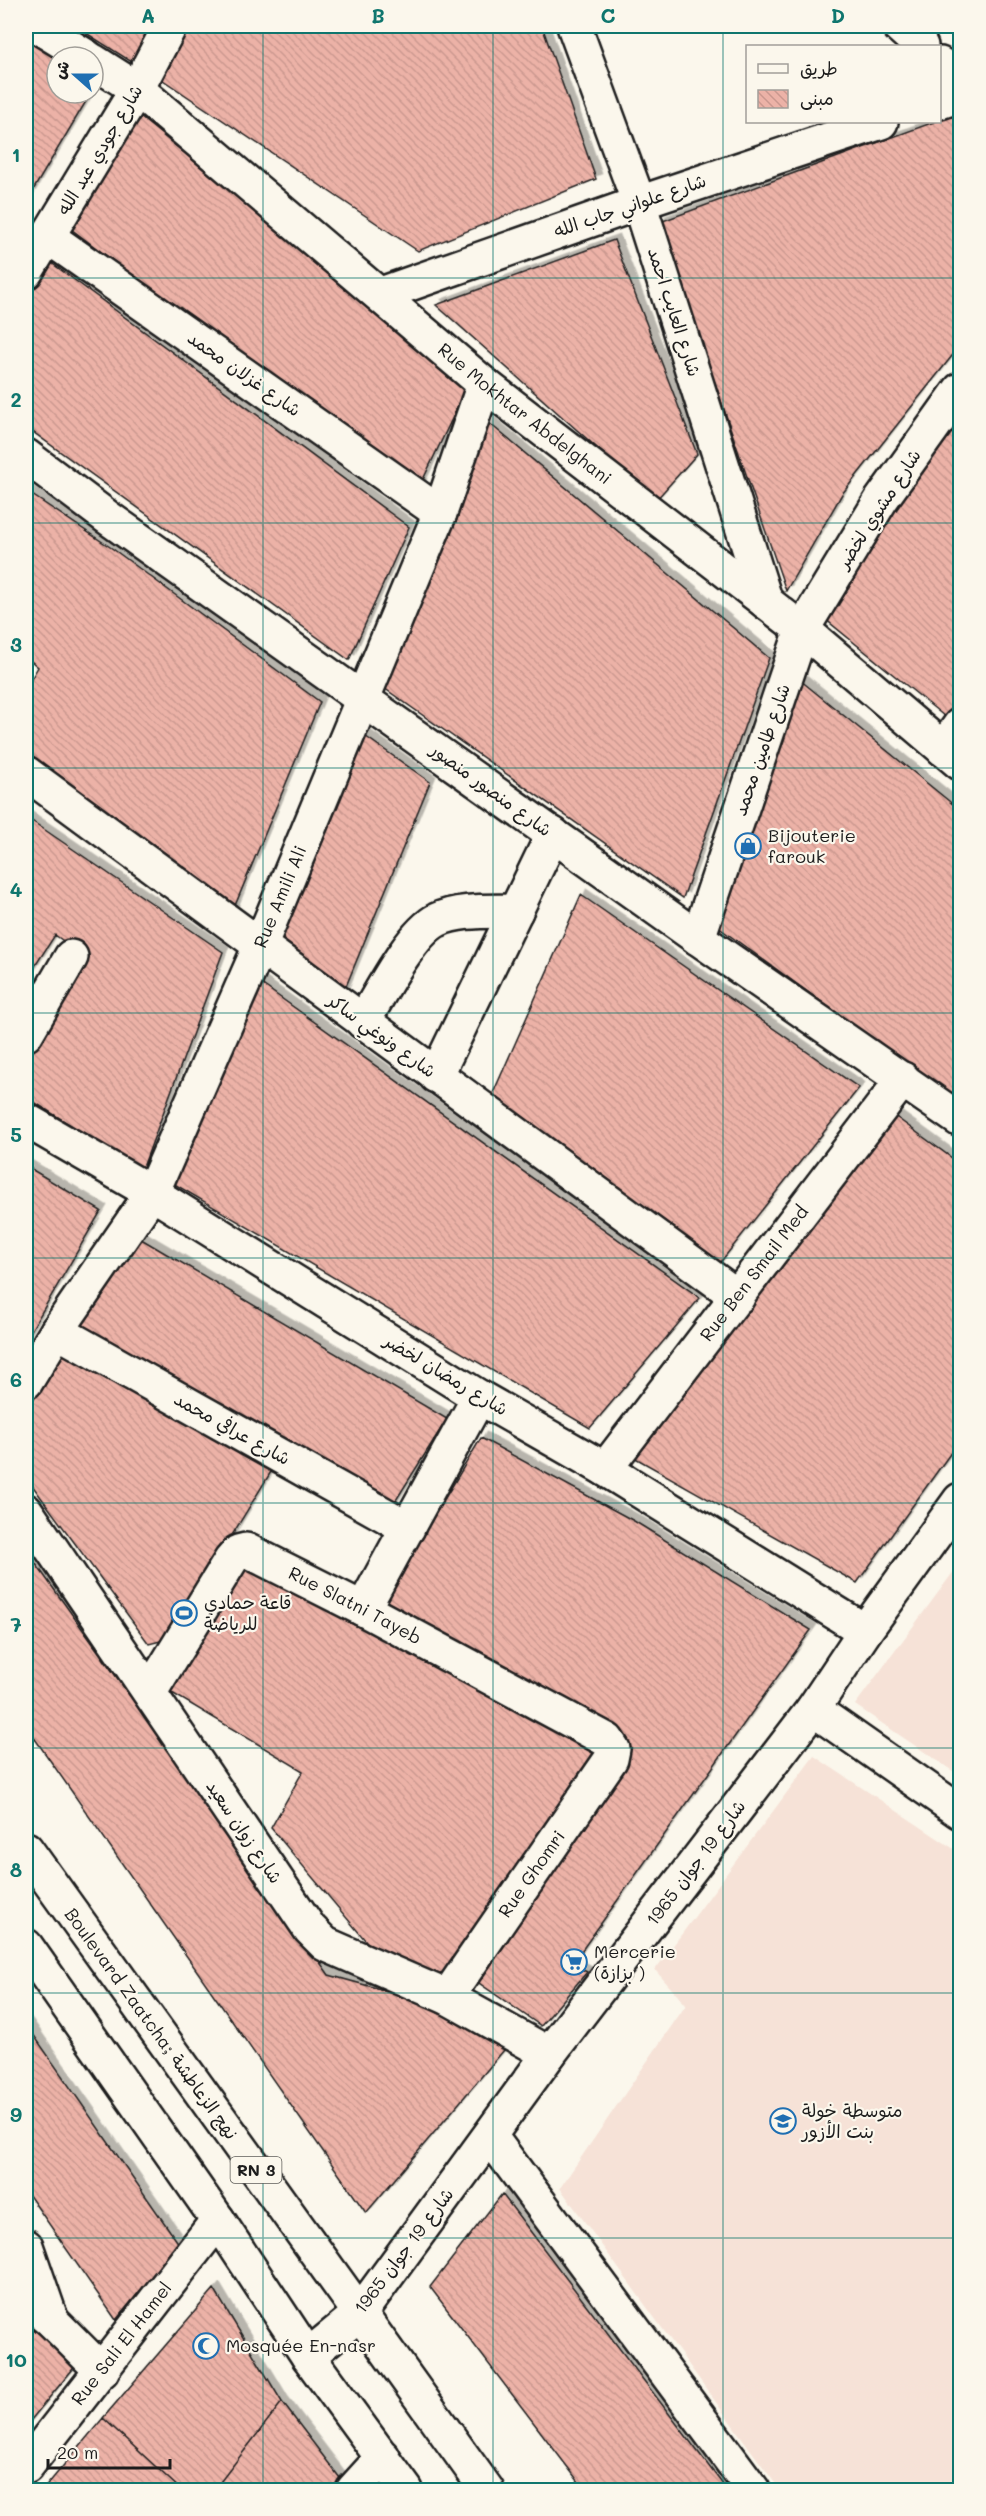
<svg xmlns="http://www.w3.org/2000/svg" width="986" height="2516" font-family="Mali,'Playpen Sans Arabic',sans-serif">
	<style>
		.built { fill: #f6e2d7 }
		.building { fill: url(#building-back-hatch); stroke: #1c1c1c; stroke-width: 1.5; filter: url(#shadow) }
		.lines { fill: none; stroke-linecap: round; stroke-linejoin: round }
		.minor-casing { stroke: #1c1c1c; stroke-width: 38 }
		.tertiary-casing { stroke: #1c1c1c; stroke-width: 38 }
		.primary-casing { stroke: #1c1c1c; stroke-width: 38 }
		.minor { stroke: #fbf7ec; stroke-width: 33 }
		.tertiary { stroke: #fbf7ec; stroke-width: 33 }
		.primary { stroke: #fbf7ec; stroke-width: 33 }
		.grid { fill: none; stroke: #0f766e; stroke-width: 1.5; stroke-opacity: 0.55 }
		.labels { text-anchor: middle; stroke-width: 4.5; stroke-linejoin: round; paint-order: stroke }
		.shield { fill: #fbf7ec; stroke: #5f5e5a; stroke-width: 1.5 }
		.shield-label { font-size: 16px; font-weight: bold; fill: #1c1c1c }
		.street-label { font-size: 18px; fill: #1c1c1c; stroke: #fbf7ec }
		.poi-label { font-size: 18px; fill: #1c1c1c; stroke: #fbf7ec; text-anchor: start }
		.neatline { fill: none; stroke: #0f766e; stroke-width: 2 }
		.grid-label { font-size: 20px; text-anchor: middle; font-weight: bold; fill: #0f766e }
	</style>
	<defs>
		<pattern id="building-back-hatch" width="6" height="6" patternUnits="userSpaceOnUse" patternTransform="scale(1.5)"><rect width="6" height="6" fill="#ecb2a7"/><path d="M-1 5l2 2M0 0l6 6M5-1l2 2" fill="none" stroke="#ca988f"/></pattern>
		<filter id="shadow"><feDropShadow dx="5.5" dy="-5.5" stdDeviation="0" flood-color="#0004"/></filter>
	</defs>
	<rect width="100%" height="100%" fill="#fbf7ec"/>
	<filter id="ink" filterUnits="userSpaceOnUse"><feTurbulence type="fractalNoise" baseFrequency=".0167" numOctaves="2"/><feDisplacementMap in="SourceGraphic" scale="12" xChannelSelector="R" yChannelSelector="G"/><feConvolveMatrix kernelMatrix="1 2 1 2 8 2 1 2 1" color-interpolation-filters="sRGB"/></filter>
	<g filter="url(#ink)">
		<path class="built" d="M960,1563V1776L855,1705Z
			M814,1756L960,1853V2490H780L560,2188L686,2005L655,1970Z"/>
		<path class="building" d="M75,26H154L135,64Z
			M189,26H542L596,179L418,251L163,80Z
			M26,38L57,57V93H91L26,202Z
			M135,113L469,383L418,490L67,226Z
			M953,115L960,122V346L842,494L786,591L660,222Z
			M614,240L697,454L656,500L436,305Z
			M46,259L409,527L349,660L26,427V290Z
			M960,399V717L955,725L819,614Z
			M489,423L769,658L683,898L374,681Z
			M26,491L113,549L320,702L229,920L26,766V688L38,667L26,657Z
			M800,680L960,810V1102L711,922Z
			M355,729L430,782L342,996L265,938Z
			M26,817L223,952L142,1170L26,1097V1038L77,951L55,935L26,980Z
			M581,895L859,1088L715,1269L490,1100Z
			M253,978L700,1298L590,1428L164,1178Z
			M889,1112L960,1164V1440L857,1583L630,1455Z
			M26,1166L101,1211L26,1339Z
			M131,1233L447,1419L393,1505L75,1326Z
			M61,1350L274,1467L168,1639L149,1644L26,1477V1412Z
			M481,1438L634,1521L811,1630L572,1964L587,1972L541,2026L476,1981L631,1749L381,1605Z
			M26,1550L329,1975L438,2005L510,2043L366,2213L26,1726Z
			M247,1562L596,1750L442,1976L371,1947L271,1828L303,1771L167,1690Z
			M26,2024L179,2244L116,2320L26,2191Z
			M502,2194L727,2490H585L430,2287Z
			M214,2289L282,2402L214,2490H181L103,2418Z
			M26,2323L77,2364L26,2426Z
			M282,2402L343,2482L335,2490H214Z
			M103,2418L181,2490H43Z"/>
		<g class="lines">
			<g class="minor-casing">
				<g id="minor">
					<path d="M37,26L87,57"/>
					<path d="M574,26L639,203L766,602"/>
					<path d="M899,26L921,46"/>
					<path id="s1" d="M93,61L137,89L484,384L814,639L960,763"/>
					<path d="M940,64L960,84"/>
					<path d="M940,102L960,95"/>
					<path d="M47,236L440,513"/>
					<path d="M26,272L137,89L170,26"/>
					<path d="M381,294L639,203L881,122"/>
					<path d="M26,456L107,517L698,938L960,1120"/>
					<path d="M943,749L960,725"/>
					<path d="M26,773L738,1297"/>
					<path d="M698,938L802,630L881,500L960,390"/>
					<path d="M363,1022C379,996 410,934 437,920C460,909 491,912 516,911"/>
					<path d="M26,1034L71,957"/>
					<path d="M436,1076L553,834"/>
					<path d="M26,1120L152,1193L479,1397L605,1469L865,1631"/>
					<path d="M57,1331L408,1528"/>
					<path id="s2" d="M26,1382L57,1331L152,1193L260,946L440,513L484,384"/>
					<path id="s3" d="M605,1469L903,1079"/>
					<path d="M26,1511L310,1929L325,1944L447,1997L549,2054"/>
					<path d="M363,1609L479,1397"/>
					<path id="s4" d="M150,1692L231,1560L238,1552L246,1550L363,1609L607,1740L613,1749L611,1759L447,1997"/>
					<path d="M813,1709L960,1812"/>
					<path d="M490,2136L753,2490"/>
					<path d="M26,2246L52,2321"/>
					<path d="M26,2299L52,2321L102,2371"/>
					<path id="s5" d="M26,2467L218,2220"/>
					<path d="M353,2490L383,2457"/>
				</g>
			</g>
			<g class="tertiary-casing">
				<path id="tertiary" d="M308,2356L359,2314L549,2054L813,1709L865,1631L960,1500"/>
			</g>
			<g class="primary-casing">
				<path id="primary" d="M26,1849L487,2490
					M26,1946L218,2220L308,2356L406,2490"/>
			</g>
			<use href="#minor" class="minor"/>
			<use href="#tertiary" class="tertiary"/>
			<use href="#primary" class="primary"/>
		</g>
	</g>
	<path class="grid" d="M263,26V2490M493,26V2490M723,26V2490M26,278H960M26,523H960M26,768H960M26,1013H960M26,1258H960M26,1503H960M26,1748H960M26,1993H960M26,2238H960"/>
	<defs>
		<g id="shop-ring" transform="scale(1.35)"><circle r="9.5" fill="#fbf7ec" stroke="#1f6fb2" stroke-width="1.5"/><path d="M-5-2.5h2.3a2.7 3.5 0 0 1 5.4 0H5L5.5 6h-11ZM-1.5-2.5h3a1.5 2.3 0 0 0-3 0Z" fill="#1f6fb2"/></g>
		<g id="stadium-ring" transform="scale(1.35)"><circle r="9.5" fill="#fbf7ec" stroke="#1f6fb2" stroke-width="1.5"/><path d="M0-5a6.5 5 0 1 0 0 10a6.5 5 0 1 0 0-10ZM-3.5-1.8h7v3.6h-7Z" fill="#1f6fb2"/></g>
		<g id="supermarket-ring" transform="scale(1.35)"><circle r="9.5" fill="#fbf7ec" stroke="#1f6fb2" stroke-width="1.5"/><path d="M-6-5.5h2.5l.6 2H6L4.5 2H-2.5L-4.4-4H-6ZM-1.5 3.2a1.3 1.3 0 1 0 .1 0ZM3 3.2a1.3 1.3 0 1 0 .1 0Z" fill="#1f6fb2"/></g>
		<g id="school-ring" transform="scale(1.35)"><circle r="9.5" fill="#fbf7ec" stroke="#1f6fb2" stroke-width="1.5"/><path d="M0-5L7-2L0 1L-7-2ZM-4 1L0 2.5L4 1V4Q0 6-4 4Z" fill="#1f6fb2"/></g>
		<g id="mosque-ring" transform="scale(1.35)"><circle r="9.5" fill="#fbf7ec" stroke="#1f6fb2" stroke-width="1.5"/><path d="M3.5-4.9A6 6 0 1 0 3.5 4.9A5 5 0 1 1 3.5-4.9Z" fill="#1f6fb2"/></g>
	</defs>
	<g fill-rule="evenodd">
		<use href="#shop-ring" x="748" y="846"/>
		<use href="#stadium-ring" x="184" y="1613"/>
		<use href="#supermarket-ring" x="574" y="1962"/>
		<use href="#school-ring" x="783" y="2121"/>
		<use href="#mosque-ring" x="206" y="2346"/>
	</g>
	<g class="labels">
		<rect class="shield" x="230.5" y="2157" width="51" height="26" rx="4.5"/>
		<g class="shield-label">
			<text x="256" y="2176">RN 3</text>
		</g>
		<g class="street-label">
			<text transform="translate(100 150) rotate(-59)" y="6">شارع جودي عبد الله</text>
			<text transform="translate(630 206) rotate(-19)" y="6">شارع علواني جاب الله</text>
			<text transform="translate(674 312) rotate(72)" y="6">شارع العايب احمد</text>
			<text transform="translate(244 374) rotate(35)" y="6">شارع غزلان محمد</text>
			<text dy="6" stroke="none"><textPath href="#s1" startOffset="558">Rue Mokhtar Abdelghani</textPath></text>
			<text transform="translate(879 509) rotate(-57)" y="6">شارع مشوي لخضر</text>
			<text transform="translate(762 750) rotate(-71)" y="6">شارع طامين محمد</text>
			<text transform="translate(491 790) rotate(36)" y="6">شارع منصور منصور</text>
			<text dy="6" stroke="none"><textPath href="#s2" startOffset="550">Rue Amili Ali</textPath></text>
			<text transform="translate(382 1036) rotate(36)" y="6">شارع ونوغي ساكر</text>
			<text dy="6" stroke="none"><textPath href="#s3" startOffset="246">Rue Ben Smail Med</textPath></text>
			<text transform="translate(446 1375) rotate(31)" y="6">شارع رمضان لخضر</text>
			<text transform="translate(232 1429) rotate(29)" y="6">شارع عرافي محمد</text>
			<text dy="6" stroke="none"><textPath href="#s4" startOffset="296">Rue Slatni Tayeb</textPath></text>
			<text transform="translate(244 1832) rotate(56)" y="6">شارع زوان سعيد</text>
			<text transform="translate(696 1863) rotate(-53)" y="6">شارع 19 جوان 1965</text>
			<text transform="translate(532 1874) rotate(-55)" y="6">Rue Ghomri</text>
			<text transform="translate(151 2024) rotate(54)" y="6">Boulevard Zaatcha; نهج الزعاطشة</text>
			<text transform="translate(404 2251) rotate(-53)" y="6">شارع 19 جوان 1965</text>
			<text dy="6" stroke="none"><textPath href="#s5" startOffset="156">Rue Sali El Hamel</textPath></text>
		</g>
		<g class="poi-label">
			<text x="768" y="842">Bijouterie<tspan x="768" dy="21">farouk</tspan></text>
			<text x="204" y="1609">قاعة حمادي<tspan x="204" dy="21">للرياضة</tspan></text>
			<text x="594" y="1958">Mercerie<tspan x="594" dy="21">(بزازة )</tspan></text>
			<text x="802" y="2117">متوسطة خولة<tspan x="802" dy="21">بنت الأزور</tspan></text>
			<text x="226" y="2352">Mosquée En-nasr</text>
		</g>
	</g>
	<rect width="986" height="2516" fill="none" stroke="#fbf7ec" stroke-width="66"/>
	<rect x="746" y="45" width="195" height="78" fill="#fbf7ec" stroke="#a29f99" stroke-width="1.5"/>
	<rect x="758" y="64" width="30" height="9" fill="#fbf7ec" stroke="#a29f99" stroke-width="1.5"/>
	<text x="800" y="75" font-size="18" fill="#1c1c1c">طريق</text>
	<rect x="758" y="90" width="30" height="18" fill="url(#building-back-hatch)" stroke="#a29f99" stroke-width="1.5"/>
	<text x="800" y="105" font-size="18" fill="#1c1c1c">مبنى</text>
	<g transform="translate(75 75) rotate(291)"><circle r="28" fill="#fbf7ec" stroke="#a29f99" stroke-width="1.5"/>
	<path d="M0-4.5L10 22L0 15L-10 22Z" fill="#1f6fb2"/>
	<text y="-9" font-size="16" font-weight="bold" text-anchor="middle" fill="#1c1c1c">ش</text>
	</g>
	<path d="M48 2459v9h122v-9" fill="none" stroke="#1c1c1c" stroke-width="3"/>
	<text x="57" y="2459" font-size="18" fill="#1c1c1c" stroke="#fbf7ec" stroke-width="4.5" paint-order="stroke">20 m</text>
	<rect x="33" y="33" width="920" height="2450" class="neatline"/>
	<g class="grid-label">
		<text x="148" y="23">A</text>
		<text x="378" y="23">B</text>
		<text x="608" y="23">C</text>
		<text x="838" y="23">D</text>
		<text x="16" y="162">1</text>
		<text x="16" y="407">2</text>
		<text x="16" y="652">3</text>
		<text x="16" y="897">4</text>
		<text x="16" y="1142">5</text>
		<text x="16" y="1387">6</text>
		<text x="16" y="1632">7</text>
		<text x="16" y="1877">8</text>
		<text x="16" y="2122">9</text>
		<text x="16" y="2367">10</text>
	</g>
</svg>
